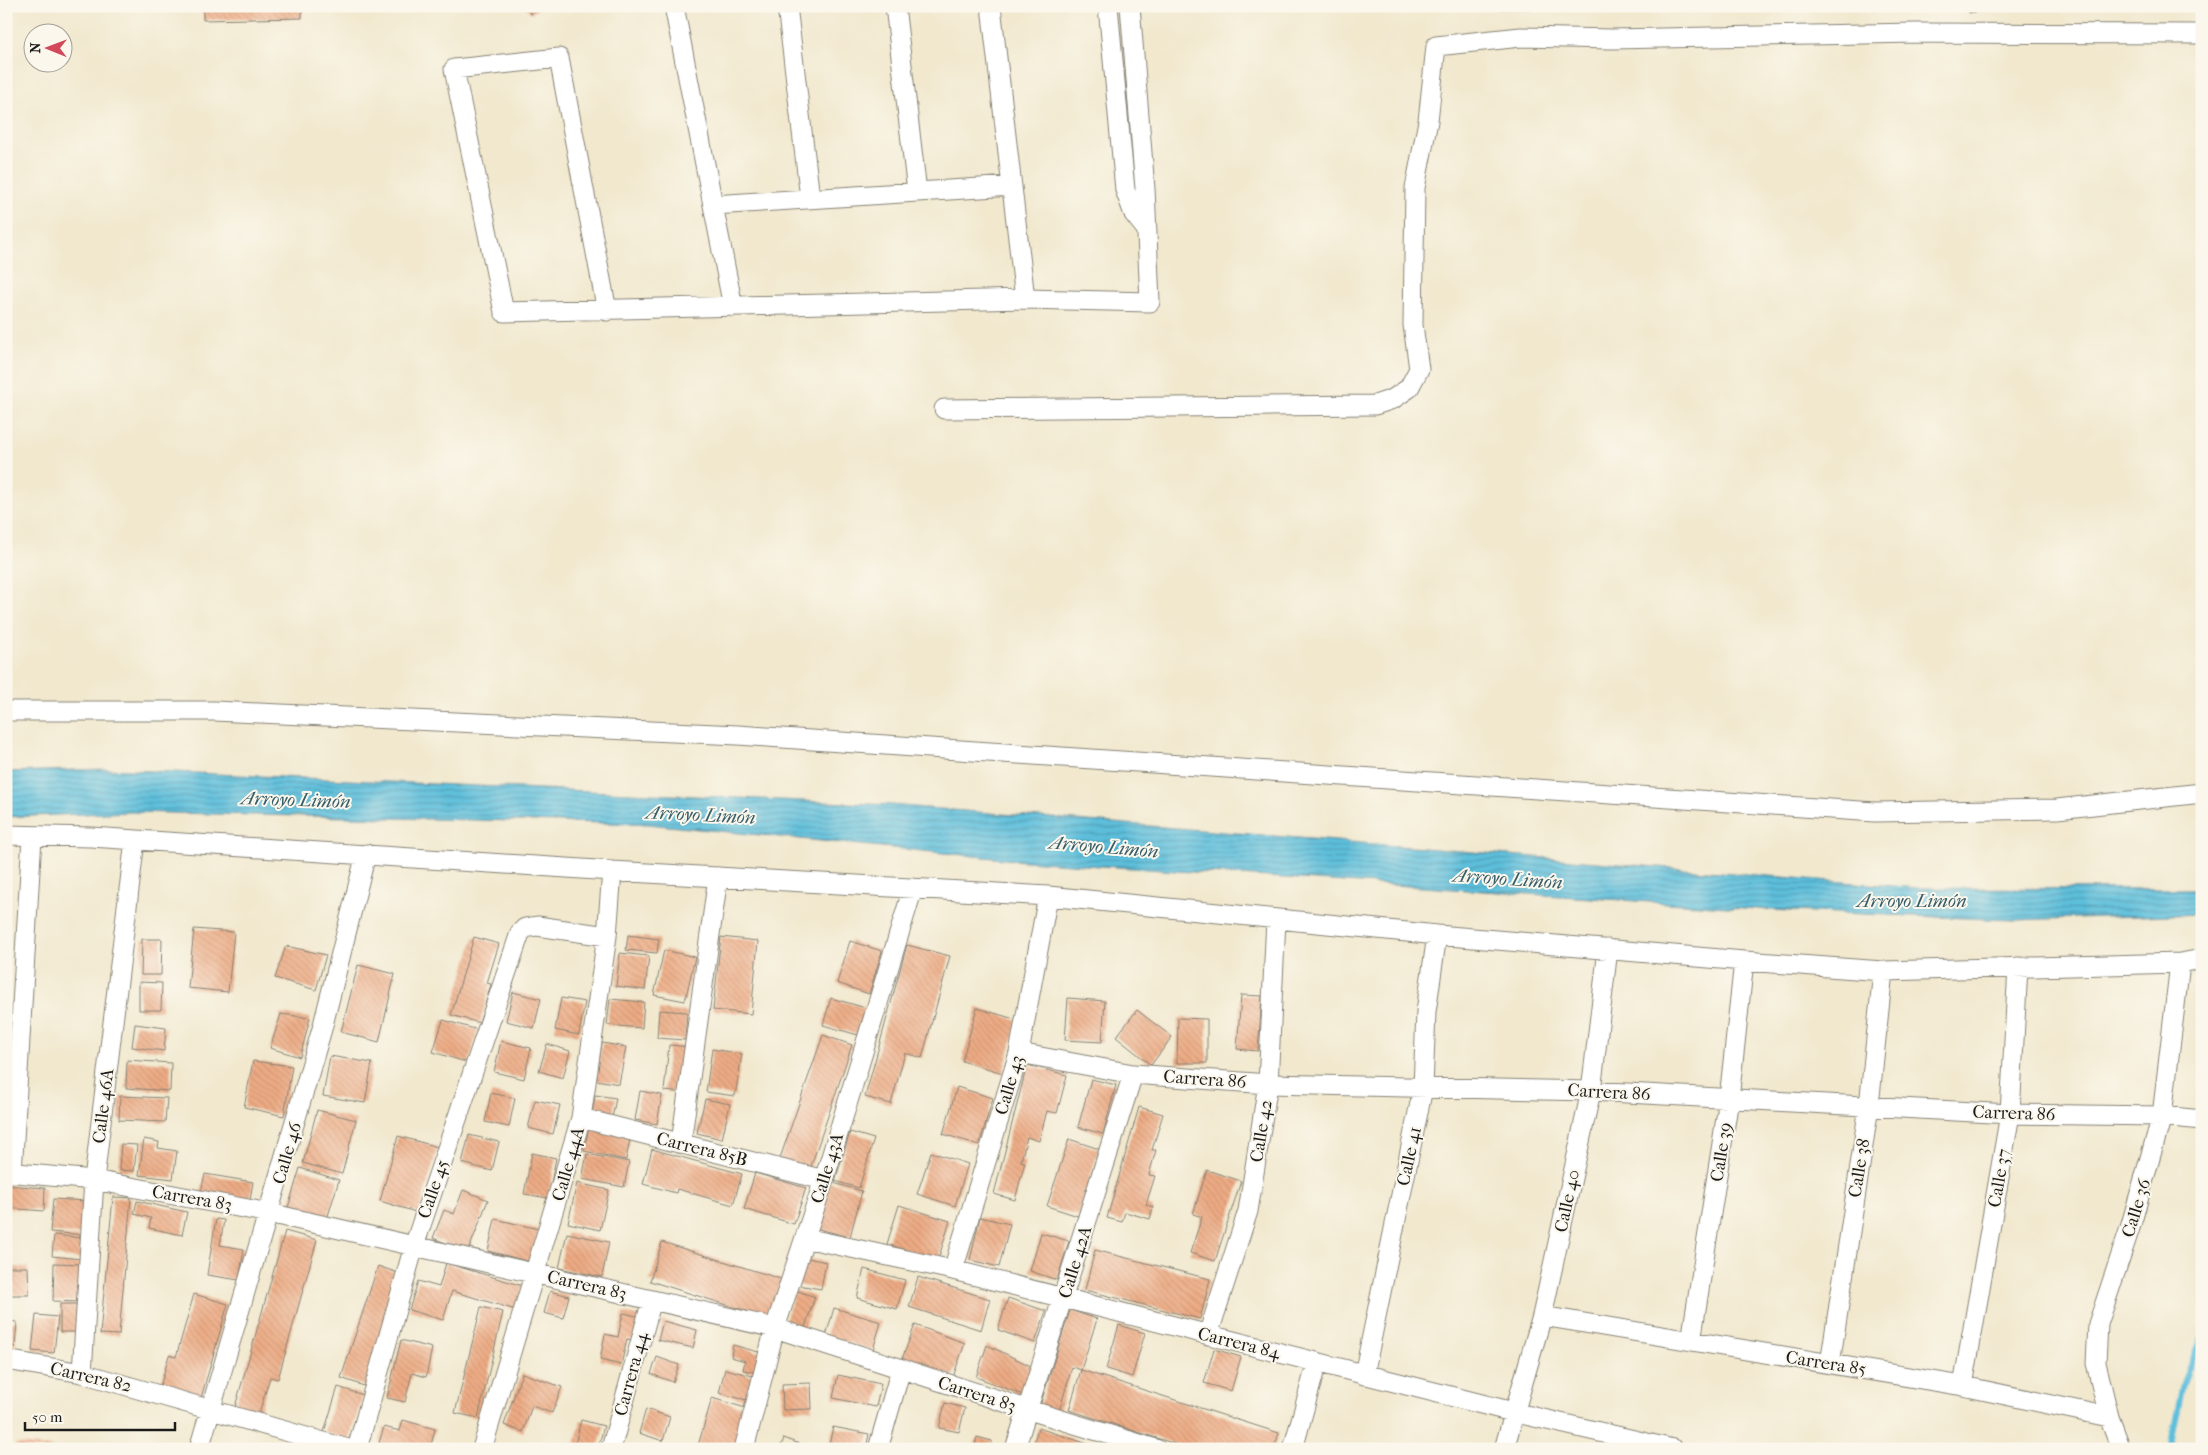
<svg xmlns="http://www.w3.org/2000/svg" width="2208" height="1455" font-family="'IM FELL French Canon',serif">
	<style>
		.water { fill: url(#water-rules); stroke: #3c6e7c }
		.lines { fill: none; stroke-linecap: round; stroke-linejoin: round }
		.stream { stroke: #5dbfdc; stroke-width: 6 }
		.building { fill: url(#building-back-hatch) }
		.street-casing { stroke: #868275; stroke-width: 21 }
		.street { stroke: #fff; stroke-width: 19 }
		.labels { text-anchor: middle; stroke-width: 4; stroke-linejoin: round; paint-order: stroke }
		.street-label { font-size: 18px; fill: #1c1c1c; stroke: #fbf7ec }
		.water-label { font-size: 19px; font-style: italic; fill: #365d69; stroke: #fbf7ec }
	</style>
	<defs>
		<pattern id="water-rules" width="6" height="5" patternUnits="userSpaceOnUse" patternTransform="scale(1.25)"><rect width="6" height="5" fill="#5dbfdc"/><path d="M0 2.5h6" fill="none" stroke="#4c9ab2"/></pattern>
		<pattern id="building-back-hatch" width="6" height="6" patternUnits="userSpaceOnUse" patternTransform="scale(1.25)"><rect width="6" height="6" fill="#edab84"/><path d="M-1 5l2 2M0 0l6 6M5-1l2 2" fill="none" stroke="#cb9371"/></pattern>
	</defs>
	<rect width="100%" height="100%" fill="#fbf7ec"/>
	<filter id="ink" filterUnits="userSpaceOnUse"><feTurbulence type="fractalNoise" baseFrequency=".02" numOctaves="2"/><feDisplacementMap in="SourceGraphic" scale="10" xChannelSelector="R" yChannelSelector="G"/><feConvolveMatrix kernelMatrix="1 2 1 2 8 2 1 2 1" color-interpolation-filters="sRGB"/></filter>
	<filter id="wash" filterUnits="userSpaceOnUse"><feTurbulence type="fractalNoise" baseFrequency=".0096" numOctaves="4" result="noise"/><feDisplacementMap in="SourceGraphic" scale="20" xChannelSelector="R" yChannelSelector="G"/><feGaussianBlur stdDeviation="1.12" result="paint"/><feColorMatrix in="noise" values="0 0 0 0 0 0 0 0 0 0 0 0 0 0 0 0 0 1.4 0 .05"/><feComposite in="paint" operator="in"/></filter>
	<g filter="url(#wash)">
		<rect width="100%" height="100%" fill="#f1e8ce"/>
		<path class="water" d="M107,769L890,805L1918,888L2202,889V914L2014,920L1789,911L1025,861L648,824L130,812L6,817V772Z"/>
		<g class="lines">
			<path class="stream" d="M2170,1449L2183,1383L2202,1335"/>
		</g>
		<g id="blocks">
			<path class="building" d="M203,6H302V18L203,20Z
				M387,6H426V10L386,9Z
				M525,6H541L531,14Z
				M1467,6H1560V9H1467Z
				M1898,6H1944V10L1898,8Z
				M1969,6H2004V7L1969,13Z
				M194,929L234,932L228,992L188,988Z
				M628,935L659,939L657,953L626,950Z
				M474,937L499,944L487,983L491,984L480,1023L451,1015Z
				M721,937L758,941L751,1014L713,1010Z
				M142,939H162L161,975H141Z
				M850,941L882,951L869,994L837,983Z
				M907,945L950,956L922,1058L905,1053L891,1104L865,1097Z
				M286,946L326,955L316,990L275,978Z
				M664,950L695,957L685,1001L654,995Z
				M620,953L649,956L645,990L616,986Z
				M358,965L395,974L379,1042L341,1032Z
				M139,982L162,983L161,1010H139Z
				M513,992L541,999L534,1028L506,1021Z
				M1241,995L1262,996L1258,1051L1237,1049Z
				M561,998L585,1002L579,1035L555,1030Z
				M831,998L866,1008L858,1035L823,1025Z
				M1068,998L1105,1001L1102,1042L1065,1040Z
				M610,999L644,1002L642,1028L607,1025Z
				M977,1008L1018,1020L1003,1073L962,1061Z
				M659,1010L687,1012L685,1040L657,1038Z
				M1137,1010L1172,1037L1151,1065L1116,1037Z
				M281,1014L310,1018L300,1057L270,1048Z
				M1178,1018L1207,1019V1063H1177Z
				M443,1020L478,1030L469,1063L433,1052Z
				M135,1024L166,1028L164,1051L132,1047Z
				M823,1035L852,1045L809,1172L779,1161Z
				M501,1041L531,1048L524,1079L494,1072Z
				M602,1043L626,1047L619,1084L596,1080Z
				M547,1044L570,1051L563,1078L539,1071Z
				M669,1045L691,1047L685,1093L664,1091Z
				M712,1049L742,1054L735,1096L706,1092Z
				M330,1056L372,1063L365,1103L323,1096Z
				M127,1060L171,1063L170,1091L126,1088Z
				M253,1061L292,1066L284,1116L244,1107Z
				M1027,1065L1067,1075L1057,1113L1047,1111L1039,1141L1027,1137L1021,1161L1025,1162L1015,1200L994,1194Z
				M1091,1079L1116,1085L1103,1134L1078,1127Z
				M957,1087L993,1098L979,1145L943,1134Z
				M640,1091L662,1095L657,1124L635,1120Z
				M491,1093L515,1098L509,1127L485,1122Z
				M595,1095L616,1098L612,1118L592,1114Z
				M120,1096L167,1098L165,1122L119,1120Z
				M705,1099L730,1104L722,1139L697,1133Z
				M535,1100L560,1105L553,1134L528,1128Z
				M1139,1107L1163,1114L1152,1150H1156L1149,1175L1155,1176L1146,1205L1153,1207L1150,1219L1125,1212L1122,1222L1107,1218Z
				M317,1110L356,1120L342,1174L303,1163Z
				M589,1126L631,1134L626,1160L584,1151Z
				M850,1132L874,1139L859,1188L835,1181Z
				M469,1135L499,1142L492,1171L462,1163Z
				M398,1136L438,1147L419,1213L380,1201Z
				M144,1139L159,1142L158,1148L177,1151L173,1179L139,1175Z
				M1069,1139L1099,1149L1078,1216L1047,1206Z
				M121,1144L137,1145L134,1171L119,1170Z
				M652,1149L742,1174L733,1205L677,1189L676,1193L643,1184Z
				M931,1152L968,1164L955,1206L917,1194Z
				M532,1153L556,1158L548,1198L524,1194Z
				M587,1154L629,1162L624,1187L582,1179Z
				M300,1168L339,1180L327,1219L287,1211Z
				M1207,1170L1241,1181L1215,1261L1190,1253L1202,1217L1193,1214Z
				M755,1173L806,1188L794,1224L744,1209Z
				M205,1174L253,1182L249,1206L200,1196Z
				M830,1182L862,1191L850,1237L818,1229Z
				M577,1183L609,1190L600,1230L568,1223Z
				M6,1185L45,1188L44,1211L6,1208Z
				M463,1190L488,1200L468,1252L433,1238L444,1210L454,1214Z
				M113,1197L131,1198L119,1335L100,1334Z
				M53,1199L87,1201L85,1235L50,1232Z
				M137,1201L187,1212L182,1235L149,1228L151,1218L134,1214Z
				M899,1205L950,1221L938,1260L887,1244Z
				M980,1217L1010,1224L999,1267L970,1260Z
				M216,1219L224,1220L220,1245L244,1249L239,1280L207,1275Z
				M495,1219L539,1229L531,1262L488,1251Z
				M285,1231L317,1240L278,1379L270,1377L259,1414L235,1407Z
				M567,1233L609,1242L602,1277L559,1268Z
				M1041,1233L1069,1241L1057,1280L1030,1271Z
				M54,1235L83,1238L81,1259L52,1256Z
				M662,1242L781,1279L769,1318L650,1281Z
				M1095,1250L1210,1279L1200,1319L1085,1290Z
				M803,1257L826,1262L821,1289L798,1285Z
				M54,1263L81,1264L80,1302L53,1301Z
				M446,1263L523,1286L516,1310L452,1291L443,1320L409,1310L418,1281L439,1287Z
				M378,1266L404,1275L367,1387L341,1378Z
				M9,1267H28L29,1295H10Z
				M864,1269L905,1280L897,1309L857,1298Z
				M918,1277L990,1299L981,1330L909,1307Z
				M795,1290L815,1297L803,1333L783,1327Z
				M550,1291L569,1296L563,1318L544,1313Z
				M194,1294L228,1304L201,1398L160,1387L169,1355L176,1357Z
				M1008,1298L1046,1311L1035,1343L998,1330Z
				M60,1304H79V1332H60Z
				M481,1307L503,1312L478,1418L455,1413Z
				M834,1308L881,1322L873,1350L826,1336Z
				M1070,1310L1097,1319L1081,1370L1072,1367L1058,1415L1039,1409Z
				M623,1313L642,1317L637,1341L627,1339L621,1365L600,1360L605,1334L618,1337Z
				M36,1315L58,1317L54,1353L32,1351Z
				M6,1321L17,1322L15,1347L6,1346Z
				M663,1321L697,1330L693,1348L658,1340Z
				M915,1325L965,1343L953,1377L902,1359Z
				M1119,1325L1145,1333L1132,1377L1106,1369Z
				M401,1340L432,1348L426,1377L412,1373L405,1402L387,1398Z
				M733,1345L762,1353L757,1373L743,1370L745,1361L731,1357Z
				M987,1345L1033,1367L1023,1395L976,1377Z
				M1214,1349L1241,1357L1231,1391L1204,1383Z
				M657,1357L679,1365L673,1382L651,1374Z
				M725,1369L757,1377L750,1401L719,1393Z
				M1081,1370L1279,1433L1274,1449H1191L1069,1410Z
				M522,1373L562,1387L552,1413L532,1406L523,1432L504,1425Z
				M838,1375L881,1384L876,1407L833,1398Z
				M811,1383L812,1409L783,1410L782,1384Z
				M338,1387L363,1395L349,1440L324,1432Z
				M712,1398L749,1409L737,1449H697Z
				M945,1403L965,1408L959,1432L939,1428Z
				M646,1409L670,1417L663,1441L639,1433Z
				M403,1420L435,1429L430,1449H400L379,1443L384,1427L400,1431Z
				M581,1420L604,1426L598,1449L574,1448Z
				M833,1427L869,1434L866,1449H828Z
				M1038,1428L1101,1448V1449H1032Z
				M977,1437L992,1441L991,1449H974Z
				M784,1438L812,1449H780Z
				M16,1444L52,1447V1449H15Z"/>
		</g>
	</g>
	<g filter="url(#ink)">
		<use href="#blocks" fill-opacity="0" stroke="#868275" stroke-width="1"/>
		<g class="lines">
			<g class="street-casing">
				<path id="street" d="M674,6L733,307
					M787,6L810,198
					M895,6L917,192
					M991,6L1025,299
					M1108,6L1125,190L1134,214L1146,229
					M713,205L1012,186
					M607,311L559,58L454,69L504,312L1025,299L1150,302L1145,189L1130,6
					M944,409L1375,405L1393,399L1409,388L1419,369L1413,325L1415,188L1428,121L1436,46L1521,37L1612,39L1916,33L2202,34
					M6,711H214L738,735L1875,812L2057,809L2202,793
					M6,835L91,837L612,871L1048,896L1437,935L1744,961L1883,971L2180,963L2202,959
					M1019,1053L1133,1074L1268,1084L1591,1091L2010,1114L2162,1116L2202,1120
					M581,1118L824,1180
					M681,1143L718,877
					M6,1172L94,1180L269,1213L775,1328L1026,1409L1156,1449
					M12,1173L32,837
					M805,1238L953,1270L1513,1412L1673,1449
					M953,1270L1019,1053L1048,896
					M1542,1316L1963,1386L2109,1417
					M1208,1335L1248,1211L1268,1084L1276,920
					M1691,1341L1729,1099L1744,961
					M6,1360L82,1373L348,1449
					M1830,1364L1869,1106L1883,971
					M82,1373L94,1180L135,840
					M1364,1375L1423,1088L1426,1012L1437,935
					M1963,1386L2010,1114L2018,967
					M199,1449L322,1029L366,854
					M357,1449L414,1246L520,933L525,928L537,926L607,936
					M482,1449L581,1118L607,936L612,871
					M611,1449L652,1300
					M744,1449L775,1328L824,1180L913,888
					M878,1449L901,1369
					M1015,1449L1133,1074
					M1293,1449L1317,1362
					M1504,1449L1542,1316L1591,1091L1608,949
					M2121,1449L2109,1417L2096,1363L2098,1324L2130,1228L2162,1116L2180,963"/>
			</g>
			<use href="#street" class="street"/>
		</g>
	</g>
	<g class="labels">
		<g class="street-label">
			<text transform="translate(1205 1079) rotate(4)" y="6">Carrera 86</text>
			<text transform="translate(1009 1085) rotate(-74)" y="6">Calle 43</text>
			<text transform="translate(1609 1092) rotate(3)" y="6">Carrera 86</text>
			<text transform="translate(103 1106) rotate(-83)" y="6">Calle 46A</text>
			<text transform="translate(2014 1113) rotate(2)" y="6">Carrera 86</text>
			<text transform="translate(1261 1131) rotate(-81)" y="6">Calle 42</text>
			<text transform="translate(702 1149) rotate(14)" y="6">Carrera 85B</text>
			<text transform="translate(1721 1152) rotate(-81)" y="6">Calle 39</text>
			<text transform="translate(287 1153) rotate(-74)" y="6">Calle 46</text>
			<text transform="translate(1409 1156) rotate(-78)" y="6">Calle 41</text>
			<text transform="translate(568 1164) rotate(-74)" y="6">Calle 44A</text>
			<text transform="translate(827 1168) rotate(-73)" y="6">Calle 43A</text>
			<text transform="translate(1859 1168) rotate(-81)" y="6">Calle 38</text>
			<text transform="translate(1999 1178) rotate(-80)" y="6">Calle 37</text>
			<text transform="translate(433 1189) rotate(-71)" y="6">Calle 45</text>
			<text transform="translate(192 1198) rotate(10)" y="6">Carrera 83</text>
			<text transform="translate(1567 1201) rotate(-78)" y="6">Calle 40</text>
			<text transform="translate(2136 1208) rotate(-73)" y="6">Calle 36</text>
			<text transform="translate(1075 1262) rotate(-73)" y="6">Calle 42A</text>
			<text transform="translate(587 1285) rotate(13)" y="6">Carrera 83</text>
			<text transform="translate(1239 1343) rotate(14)" y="6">Carrera 84</text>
			<text transform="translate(1826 1363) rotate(9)" y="6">Carrera 85</text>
			<text transform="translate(631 1374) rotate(-75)" y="6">Carrera 44</text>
			<text transform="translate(91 1377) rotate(13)" y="6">Carrera 82</text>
			<text transform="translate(977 1394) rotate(18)" y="6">Carrera 83</text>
		</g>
		<g class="water-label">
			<text transform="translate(296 799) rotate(2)" y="7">Arroyo Limón</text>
			<text transform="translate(701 814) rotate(3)" y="7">Arroyo Limón</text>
			<text transform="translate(1104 846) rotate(5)" y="7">Arroyo Limón</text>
			<text transform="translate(1508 878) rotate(4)" y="7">Arroyo Limón</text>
			<text x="1912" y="907">Arroyo Limón</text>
		</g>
	</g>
	<rect width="2208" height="1455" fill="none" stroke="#fbf7ec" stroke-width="25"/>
	<g transform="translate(48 48) rotate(271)"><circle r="24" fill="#fbf7ec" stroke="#a29f99"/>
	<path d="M0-4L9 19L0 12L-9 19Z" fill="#d1495b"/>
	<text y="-8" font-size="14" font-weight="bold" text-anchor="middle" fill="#1c1c1c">N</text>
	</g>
	<path d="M25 1422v8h150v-8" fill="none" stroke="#1c1c1c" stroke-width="2.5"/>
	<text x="32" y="1422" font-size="15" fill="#1c1c1c" stroke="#fbf7ec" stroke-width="4" paint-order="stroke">50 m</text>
</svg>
